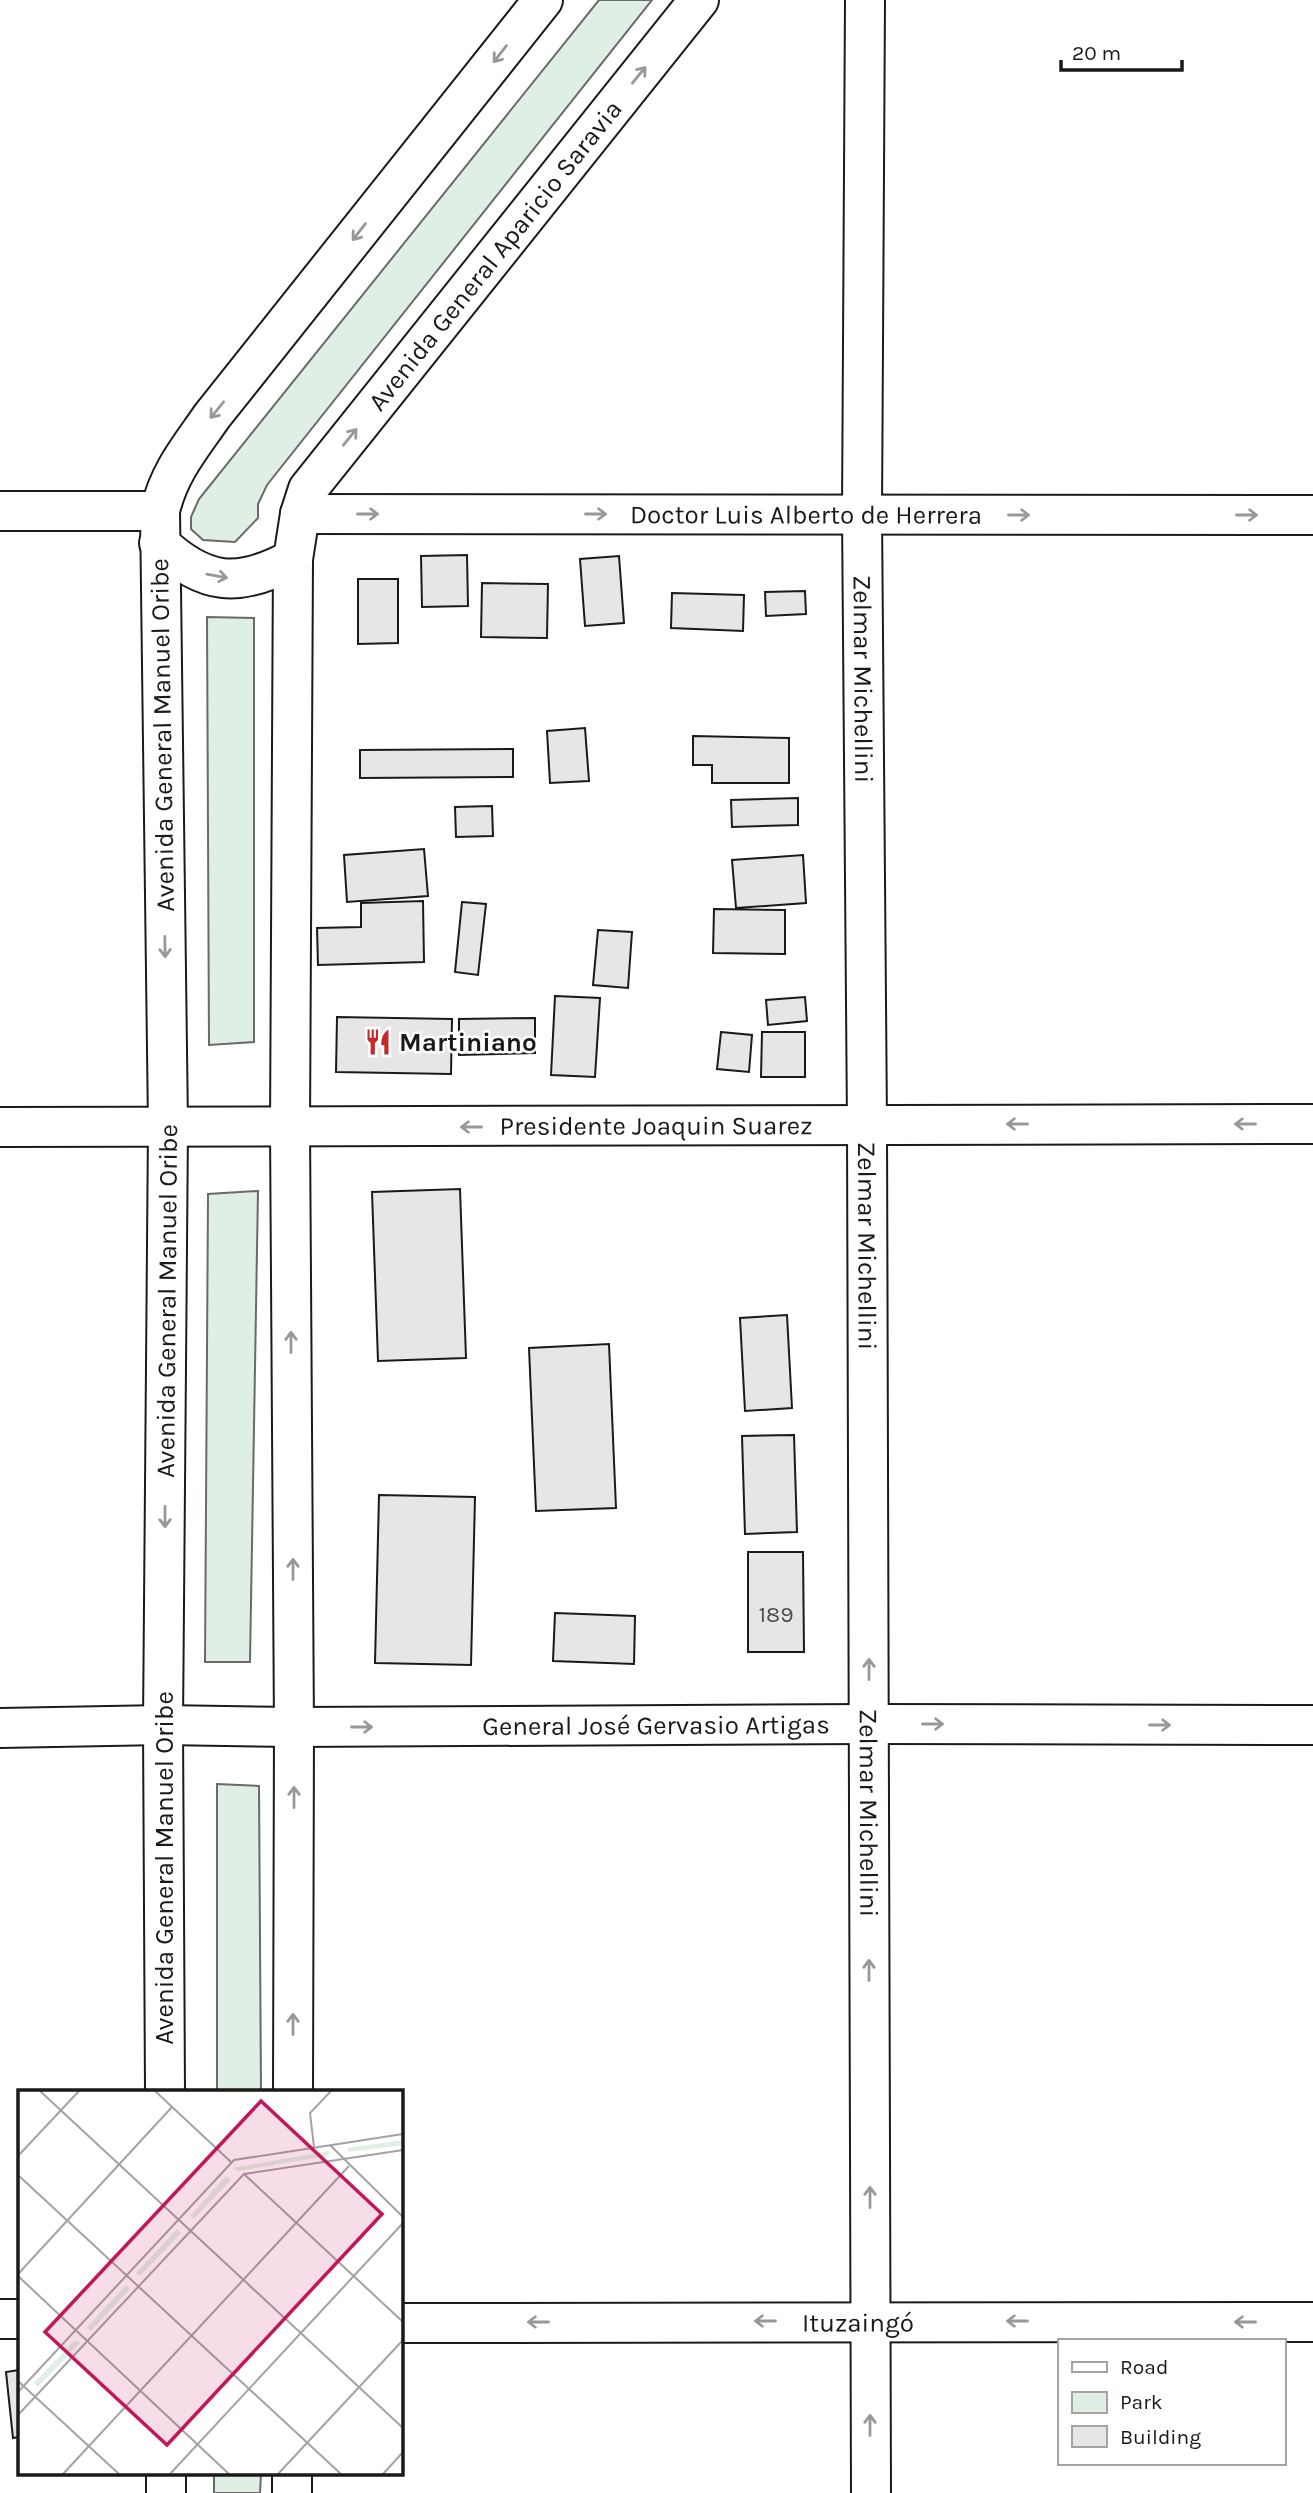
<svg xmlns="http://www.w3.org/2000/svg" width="1313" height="2493" font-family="Karla,sans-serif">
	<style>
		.green { fill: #e0efe3; stroke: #6a6a6a; stroke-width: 2 }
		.building { fill: #e6e6e6; stroke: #1a1a1a; stroke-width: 2 }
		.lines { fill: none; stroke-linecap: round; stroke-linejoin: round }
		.minor-casing { stroke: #1a1a1a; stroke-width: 42 }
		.major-casing { stroke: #1a1a1a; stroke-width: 42 }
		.minor { stroke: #fff; stroke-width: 38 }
		.major { stroke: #fff; stroke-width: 38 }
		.oneway { stroke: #989898 }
		.labels { text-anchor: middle; stroke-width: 5; stroke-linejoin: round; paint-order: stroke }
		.number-label { font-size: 23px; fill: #4d4d4d }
		.street-label { font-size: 26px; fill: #1a1a1a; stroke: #fff }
		.poi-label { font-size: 26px; font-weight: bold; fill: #1a1a1a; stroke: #fff; text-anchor: start }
		.inset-road { fill: none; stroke: #a3a3a3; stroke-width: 2 }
		.view { fill: #c2185b; fill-opacity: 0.15; stroke: #c2185b; stroke-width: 3.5 }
		.inset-edge { fill: none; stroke: #1a1a1a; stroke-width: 3.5 }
	</style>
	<rect width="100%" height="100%" fill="#fff"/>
	<path class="green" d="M599,0H652L267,485L258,504V518L235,542L203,540L191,529V517L199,499Z
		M207,617L254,618V1042L209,1045Z
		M258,1191L250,1662H205L208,1194Z
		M217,1784L259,1786L261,2092H217Z
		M214,2474H261L260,2493H214Z"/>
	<path class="building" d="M467,555L468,606L422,607L421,556Z
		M619,556L624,623L585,626L580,559Z
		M358,579H398V643L358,644Z
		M482,583L548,584L547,638L481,637Z
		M805,591L806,614L766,616L765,592Z
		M672,593L744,595L743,631L671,628Z
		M585,728L589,781L550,783L547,731Z
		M693,736L789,738V783H712V765H693Z
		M513,749V777L360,778V750Z
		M798,798V825L732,827L731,800Z
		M492,806L493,836L456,837L455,807Z
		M424,849L428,896L347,902L344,855Z
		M803,855L806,903L736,908L732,860Z
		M423,901L424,962L318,965L317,928L361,927V903Z
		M462,902L486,904L478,975L455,972Z
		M714,909L785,910V954L713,953Z
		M598,930L632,932L628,988L593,985Z
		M555,996L600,998L595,1077L551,1075Z
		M805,997L807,1021L768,1025L766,1000Z
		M337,1017L452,1019L451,1074L336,1072Z
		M535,1018V1053L459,1055V1019Z
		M721,1032L752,1035L749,1072L717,1069Z
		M762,1032H805V1077H761Z
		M460,1189L466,1358L378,1361L372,1192Z
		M787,1315L792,1408L745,1411L740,1318Z
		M609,1344L616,1508L536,1511L529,1348Z
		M794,1435L797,1532L745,1534L742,1436Z
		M379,1495L475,1497L471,1665L375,1663Z
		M748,1552H803L804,1652H748Z
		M555,1613L635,1616L634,1664L553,1661Z
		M19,2370V2437L13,2438L6,2372Z"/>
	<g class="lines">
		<g class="minor-casing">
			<g id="minor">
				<path id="s1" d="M865,0L862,514L867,1124L871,2493"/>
				<path d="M0,511H160"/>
				<path id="s2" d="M300,514L1313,515"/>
				<path id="s3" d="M0,1127L1313,1124"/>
				<path id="s4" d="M0,1728L163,1725L294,1727L869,1724L1313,1725"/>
				<path d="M0,2319H19"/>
				<path id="s5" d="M401,2323L1313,2322"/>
			</g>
		</g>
		<g class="major-casing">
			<g id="major">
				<path d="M159,543C204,585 238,589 293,559"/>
				<path id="s6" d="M165,2092L163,1725L168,1126L160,511C169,472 190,448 212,416L543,0"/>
				<path id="s7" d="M293,2092L294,1727L290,1128L293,559L300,514L308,489L699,0"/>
				<path d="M166,2474V2493"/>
				<path d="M292,2474V2493"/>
			</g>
		</g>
		<use href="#minor" class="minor"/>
		<use href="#major" class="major"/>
	</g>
	<defs><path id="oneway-shaft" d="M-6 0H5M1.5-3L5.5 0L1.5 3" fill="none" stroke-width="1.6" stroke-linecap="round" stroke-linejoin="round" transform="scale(1.75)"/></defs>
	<g class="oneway">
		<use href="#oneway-shaft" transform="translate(500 54) rotate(128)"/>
		<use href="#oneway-shaft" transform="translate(639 75) rotate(-51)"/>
		<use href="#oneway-shaft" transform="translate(359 232) rotate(128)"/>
		<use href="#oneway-shaft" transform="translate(217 410) rotate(129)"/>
		<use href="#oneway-shaft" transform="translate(350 437) rotate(-51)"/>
		<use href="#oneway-shaft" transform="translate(368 514)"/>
		<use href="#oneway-shaft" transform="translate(596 514)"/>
		<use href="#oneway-shaft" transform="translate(1019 515)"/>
		<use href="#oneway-shaft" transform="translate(1247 515)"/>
		<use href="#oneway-shaft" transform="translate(217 576) rotate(10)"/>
		<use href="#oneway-shaft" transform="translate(165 947) rotate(89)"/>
		<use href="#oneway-shaft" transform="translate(1017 1124) rotate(180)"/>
		<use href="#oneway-shaft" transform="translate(1245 1124) rotate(180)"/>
		<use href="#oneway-shaft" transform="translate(471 1127) rotate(180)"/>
		<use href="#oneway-shaft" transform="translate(291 1342) rotate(-90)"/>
		<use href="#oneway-shaft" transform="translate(165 1517) rotate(90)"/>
		<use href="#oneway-shaft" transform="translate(293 1569) rotate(-90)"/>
		<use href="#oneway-shaft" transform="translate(869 1669) rotate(-90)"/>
		<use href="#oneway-shaft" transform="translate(933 1724)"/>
		<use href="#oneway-shaft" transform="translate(1160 1725)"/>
		<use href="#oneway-shaft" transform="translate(362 1727)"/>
		<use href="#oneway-shaft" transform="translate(294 1797) rotate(-90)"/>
		<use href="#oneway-shaft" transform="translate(869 1970) rotate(-90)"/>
		<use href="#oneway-shaft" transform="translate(293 2024) rotate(-90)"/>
		<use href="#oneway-shaft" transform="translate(870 2197) rotate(-90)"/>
		<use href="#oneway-shaft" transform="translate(765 2321) rotate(180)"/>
		<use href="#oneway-shaft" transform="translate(1017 2321) rotate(-180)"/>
		<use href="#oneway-shaft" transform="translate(538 2322) rotate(180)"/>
		<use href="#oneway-shaft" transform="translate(1245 2322) rotate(-180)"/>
		<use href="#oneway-shaft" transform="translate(870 2425) rotate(-90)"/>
	</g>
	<defs>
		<g id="restaurant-bare" transform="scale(2.1)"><path d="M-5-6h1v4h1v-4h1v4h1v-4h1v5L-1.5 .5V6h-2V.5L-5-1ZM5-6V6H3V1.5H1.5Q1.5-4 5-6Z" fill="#c62828" stroke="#fff" stroke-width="2.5" paint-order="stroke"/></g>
	</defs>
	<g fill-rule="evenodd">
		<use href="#restaurant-bare" x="378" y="1042"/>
	</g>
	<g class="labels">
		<g class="number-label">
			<text x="776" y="1622">189</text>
		</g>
		<g class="street-label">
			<text dy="9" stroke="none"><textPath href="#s7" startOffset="1904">Avenida General Aparicio Saravia</textPath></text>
			<text dy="9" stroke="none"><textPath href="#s2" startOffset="506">Doctor Luis Alberto de Herrera</textPath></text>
			<text dy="9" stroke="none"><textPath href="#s1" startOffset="679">Zelmar Michellini</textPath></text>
			<text transform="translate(162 735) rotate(-91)" y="9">Avenida General Manuel Oribe</text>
			<text dy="9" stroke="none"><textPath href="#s3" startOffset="656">Presidente Joaquin Suarez</textPath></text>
			<text dy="9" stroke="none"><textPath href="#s1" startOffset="1246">Zelmar Michellini</textPath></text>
			<text dy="9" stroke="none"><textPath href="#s6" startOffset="791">Avenida General Manuel Oribe</textPath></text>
			<text dy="9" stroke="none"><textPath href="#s4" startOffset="656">General José Gervasio Artigas</textPath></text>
			<text dy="9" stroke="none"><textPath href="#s1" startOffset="1813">Zelmar Michellini</textPath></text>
			<text transform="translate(164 1868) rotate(-90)" y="9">Avenida General Manuel Oribe</text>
			<text dy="9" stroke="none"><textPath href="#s5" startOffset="457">Ituzaingó</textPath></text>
		</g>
		<g class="poi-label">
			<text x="399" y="1051">Martiniano</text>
		</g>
	</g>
	<g transform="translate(18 2090)">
		<rect width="385" height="385" fill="#fff"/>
		<path d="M385,50V55L330,62L329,58ZM311,61V66L220,81L215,78ZM208,86L213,90L176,129L172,126ZM159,139L163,143L122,186L118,183ZM108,195L112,199L73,241L69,237ZM57,250L62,253L20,297L16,293Z" fill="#e0efe3"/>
		<path class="inset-road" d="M22,1L385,338M137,1L213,72M312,55L385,127M296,57L292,23L313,1M0,66L61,1M226,84L385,232M0,85L323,384M0,184L154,17M0,186L211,384M0,291L101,384M0,302L216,70L385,44M0,325L226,84L385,60M45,384L331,76M152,384L385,133M260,384L385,250M365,384L385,362"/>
		<path class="view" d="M243,11L364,124L149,355L27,242Z"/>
		<rect width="385" height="385" class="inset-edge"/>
	</g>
	<rect x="1058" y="2339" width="228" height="126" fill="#ffffff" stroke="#a3a3a3" stroke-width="2"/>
	<rect x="1072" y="2362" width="35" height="10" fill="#ffffff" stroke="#a3a3a3" stroke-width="2"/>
	<text x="1120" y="2374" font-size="21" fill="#1a1a1a">Road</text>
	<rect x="1072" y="2392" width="35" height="21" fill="#e0efe3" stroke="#a3a3a3" stroke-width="2"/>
	<text x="1120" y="2409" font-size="21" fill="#1a1a1a">Park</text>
	<rect x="1072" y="2426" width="35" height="21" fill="#e6e6e6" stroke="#a3a3a3" stroke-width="2"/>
	<text x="1120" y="2444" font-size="21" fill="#1a1a1a">Building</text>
	<path d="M1061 60v10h121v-10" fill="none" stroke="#1a1a1a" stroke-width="3.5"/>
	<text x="1072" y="60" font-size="21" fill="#1a1a1a" stroke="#ffffff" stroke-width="5" paint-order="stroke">20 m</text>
</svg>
